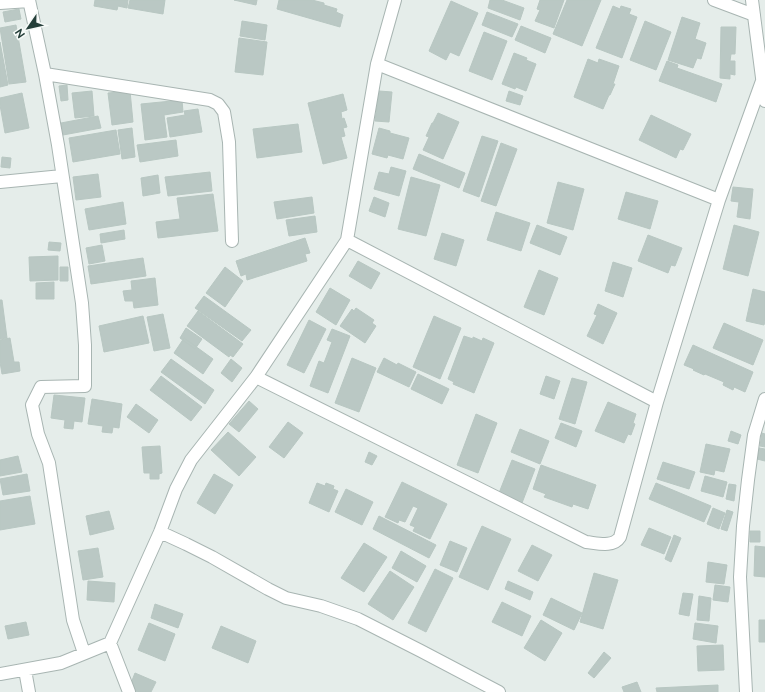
<svg xmlns="http://www.w3.org/2000/svg" width="765" height="692" font-family="Raleway,sans-serif">
	<style>
		.building { fill: #bac8c4; stroke: #b8c7c2 }
		.lines { fill: none; stroke-linecap: round; stroke-linejoin: round }
		.minor-casing { stroke: #a8b5b2; stroke-width: 14 }
		.minor { stroke: #fff; stroke-width: 12 }
	</style>
	<rect width="100%" height="100%" fill="#e5edea"/>
	<path class="building" d="M95,0H128L127,8L118,6L117,10L94,6Z
		M130,0H165L163,14L128,8Z
		M234,0H257L256,5Z
		M279,0H312L324,3V5L337,9L336,12L343,15L340,27L277,9Z
		M490,0H502L524,8L520,20L488,8Z
		M540,0H564L554,28L535,21L540,10L537,9Z
		M567,0H601L582,46L553,34Z
		M451,1L478,13L459,56L450,52L446,60L429,51Z
		M613,6L620,9L621,6L631,9L629,14L637,17L622,58L596,48Z
		M19,9L21,19L5,22L3,12Z
		M487,12L518,24L512,37L482,25Z
		M682,17L700,23L695,39L706,43L701,59L697,58L693,68L668,60Z
		M242,21L267,25L265,40L240,36Z
		M645,21L671,32L656,70L630,60Z
		M16,25L26,82L9,84L0,28Z
		M521,26L551,38L545,53L515,40Z
		M721,27H736L735,54H731L730,61H735V75L730,74V79L720,78Z
		M484,32L507,41L492,80L469,71Z
		M239,38L267,42L263,75L235,72Z
		M0,42L8,85L0,87Z
		M514,53L527,58L526,60L536,64L526,91L516,87L515,89L502,84Z
		M588,59L598,63L599,59L619,66L613,84H615L610,95H609L603,109L574,97Z
		M667,61L678,65L677,68L722,84L716,102L659,81Z
		M67,85L68,100L61,101L59,86Z
		M92,91L94,116L75,118L72,93Z
		M130,91L133,122L112,125L108,93Z
		M379,91L392,92L389,122L375,121Z
		M509,91L523,96L520,105L506,101Z
		M22,93L29,128L5,133L0,105V98Z
		M343,94L347,110L341,112L342,119L344,118L347,127L343,128L345,136L341,137L347,158L323,164L308,103Z
		M182,100L183,112L164,115L167,137L145,140L141,104Z
		M198,109L202,132L170,137L167,118L185,115L184,111Z
		M438,113L459,122L443,159L423,150L429,137L426,136L432,123H433Z
		M651,115L691,134L683,150L680,149L676,158L639,140Z
		M98,116L101,128L63,135L61,123Z
		M298,124L302,152L257,158L253,129Z
		M132,128L135,157L122,159L118,130Z
		M379,128L390,131V133L409,138L403,159L388,155L387,158L372,154Z
		M116,130L120,154L73,162L69,138Z
		M482,136L498,141L479,197L463,191Z
		M176,140L178,156L140,162L137,145Z
		M501,143L517,149L496,206L481,201Z
		M419,154L465,173L459,188L413,169Z
		M2,157L11,158L10,168L1,167Z
		M391,167L406,171L399,196L374,189L379,172L389,174Z
		M210,172L212,191L168,196L165,177Z
		M98,174L101,197L76,200L73,177Z
		M158,175L160,193L143,196L141,178Z
		M411,177L440,185L426,236L398,229Z
		M558,182L584,189L573,230L547,223Z
		M733,187L753,189L750,219L737,217L739,202L731,201Z
		M626,192L658,201L650,229L618,219Z
		M213,194L218,231L158,238L156,222L180,219L177,198Z
		M312,197L314,213L277,219L274,202Z
		M374,197L389,203L385,217L369,211Z
		M123,202L126,224L89,230L85,209Z
		M496,212L530,223L521,251L487,240Z
		M315,216L317,232L289,236L286,220Z
		M537,225L567,237L560,255L530,243Z
		M734,225L759,232L748,276L723,269Z
		M124,230L125,239L101,243L100,234Z
		M442,233L464,240L456,266L434,259Z
		M648,235L682,248L675,266L671,265L668,273L638,261Z
		M305,238L310,253L305,254L307,261L247,280L246,274L241,276L236,261Z
		M49,242L61,243L60,251L48,250Z
		M102,245L105,261L89,264L86,248Z
		M58,256V280L30,281L29,257Z
		M143,258L146,276L91,284L88,266Z
		M358,261L380,273L371,289L349,276Z
		M613,262L632,268L623,297L605,291Z
		M60,267H68V281H60Z
		M225,267L243,281L225,307L206,293Z
		M539,270L558,278L544,315L524,307Z
		M155,278L158,305L134,308L133,301H125L123,291L132,290L131,281Z
		M54,282V299H36V283Z
		M330,288L350,300L336,325L316,312Z
		M753,289L765,292V321L764,325L746,321Z
		M204,296L251,330L242,341L195,308Z
		M0,300H2L7,338L0,339Z
		M598,304L617,313L603,344L587,336L597,315L594,314Z
		M356,308L374,320L372,323L376,326L365,343L340,326L352,309L354,311Z
		M198,311L243,344L233,357L230,355L229,357L187,326Z
		M163,314L170,348L154,351L147,317Z
		M143,316L149,343L104,352L99,326Z
		M434,316L461,328L440,379L413,367Z
		M309,320L326,329L304,373L287,365Z
		M724,323L763,340L753,365L713,348Z
		M186,328L202,339L195,349L180,338Z
		M332,329L350,336L328,393L310,386L319,361L324,363L332,342L327,340Z
		M464,336L473,339V337L482,341L483,338L494,343L474,393L453,384L454,382L448,379Z
		M10,338L14,362H19L20,371L2,374L0,362V340Z
		M184,338L213,359L203,374L174,353Z
		M693,345L753,372L745,392L734,387L733,390L723,385L724,382L705,374L704,375L693,370L694,369L684,365Z
		M352,358L376,368L359,412L335,403Z
		M384,358L397,365L398,363L416,372L409,387L377,372Z
		M171,359L214,390L205,404L161,372Z
		M231,359L242,368L232,382L221,373Z
		M418,374L449,389L442,404L411,389Z
		M161,376L202,407L191,421L150,390Z
		M546,376L560,381L554,399L540,394Z
		M572,378L587,382L575,424L559,419Z
		M54,395L85,398L82,422L74,421L73,429L64,428L65,420L51,418Z
		M92,399L122,404L119,428L113,427L112,433L102,432L103,426L88,424Z
		M249,401L258,409L239,432L229,424Z
		M608,402L636,414L633,423L635,424L631,435L628,434L624,443L595,431Z
		M136,404L158,420L149,433L127,417Z
		M476,414L497,423L478,473L457,465Z
		M288,422L303,433L284,458L269,447Z
		M561,423L582,431L576,447L555,438Z
		M520,429L549,441L540,464L511,452Z
		M731,431L741,435L738,444L728,441Z
		M228,432L256,457L239,476L211,450Z
		M762,433L765,434V447L760,446Z
		M706,444L730,449L724,472L715,470L714,475L700,472Z
		M160,446L162,473L159,474V479H150V473H144L142,447Z
		M759,448L765,449V461L757,459Z
		M369,452L377,456L372,465L365,462Z
		M18,456L22,472L0,476V460Z
		M512,460L535,469L522,503L499,493Z
		M663,462L695,472L689,489L657,479Z
		M541,465L596,485L588,509L573,504L572,507L544,497L546,494L533,489Z
		M27,474L30,491L3,495L0,479Z
		M214,474L233,485L215,514L197,503Z
		M705,476L727,482L723,497L701,491Z
		M402,482L447,504L430,539L413,531L415,527L410,525L418,508L413,506L405,522L399,520L398,523L385,517Z
		M317,483L325,486L326,483L334,486L333,489L338,491L329,512L309,503Z
		M656,483L711,506L704,522L649,499Z
		M729,484L736,485L734,501L726,499Z
		M346,489L373,502L362,525L335,512Z
		M30,496L35,524L0,530V501Z
		M713,508L725,513L719,529L707,524Z
		M727,510L733,512L727,531L721,529Z
		M109,511L114,529L90,535L86,516Z
		M379,516L436,545L429,558L373,529Z
		M482,526L511,539L488,590L459,577Z
		M649,528L671,537L664,554L641,545Z
		M750,531H760V542H750Z
		M674,535L681,538L671,562L665,559Z
		M450,541L467,548L457,572L440,565Z
		M364,543L387,557L364,592L341,578Z
		M532,545L552,555L538,581L518,571Z
		M755,546L765,547V577L754,576Z
		M98,548L103,577L83,580L78,551Z
		M401,551L426,566L417,582L392,568Z
		M708,562L727,565L724,584L706,582Z
		M435,569L453,578L426,632L408,623Z
		M390,571L414,587L393,620L368,604Z
		M594,573L618,580L603,629L580,622Z
		M88,581L115,583L114,602L87,600Z
		M508,581L533,592L530,600L505,589Z
		M715,585L730,587L728,602L713,600Z
		M683,593L693,594L689,616L679,614Z
		M699,596L711,598L709,621L697,620Z
		M551,598L582,613L574,630L543,615Z
		M502,602L531,616L522,636L492,622Z
		M155,604L183,614L178,628L151,618Z
		M541,620L562,633L545,661L524,648Z
		M759,620H765V642H759Z
		M26,622L29,635L8,639L5,626Z
		M149,623L175,634L165,661L138,650Z
		M695,623L718,626L716,643L693,639Z
		M221,626L256,641L248,663L212,648Z
		M723,645L724,670L698,671L697,646Z
		M604,652L611,658L594,678L588,673Z
		M135,673L156,682L151,692H138L129,688Z
		M637,682L641,692H624L622,687Z
		M718,685V692H657L656,688Z"/>
	<g class="lines">
		<g class="minor-casing">
			<path id="minor" d="M29,0L45,74L58,145L82,303L85,345V386L41,387L32,405L38,434L49,463L73,620L84,653
				M714,0L754,15
				M752,0L765,101
				M0,3L29,1
				M377,64L719,200
				M45,74L210,100L218,104L224,112L229,142L232,241
				M0,182L62,176
				M347,240L657,402
				M256,377L586,542C597,543 613,548 620,537L657,402L719,200L762,81
				M160,532L186,544L212,557L268,589L286,598L321,606L358,619L421,651L499,692
				M110,643L129,692
				M25,670L29,692
				M0,674L61,663L110,643L160,532L176,489L191,460L256,377L347,240L377,64L395,0
				M746,692L740,577L743,526L748,480L754,435L765,399"/>
		</g>
		<use href="#minor" class="minor"/>
	</g>
	<g transform="translate(28 28) rotate(236)" stroke="#f6faf8" stroke-width="3" paint-order="stroke">
	<path d="M0-3L7 15L0 10L-7 15Z" fill="#253f3a"/>
	<text y="-6" font-size="11" font-weight="bold" text-anchor="middle" fill="#253f3a">N</text>
	</g>
</svg>
